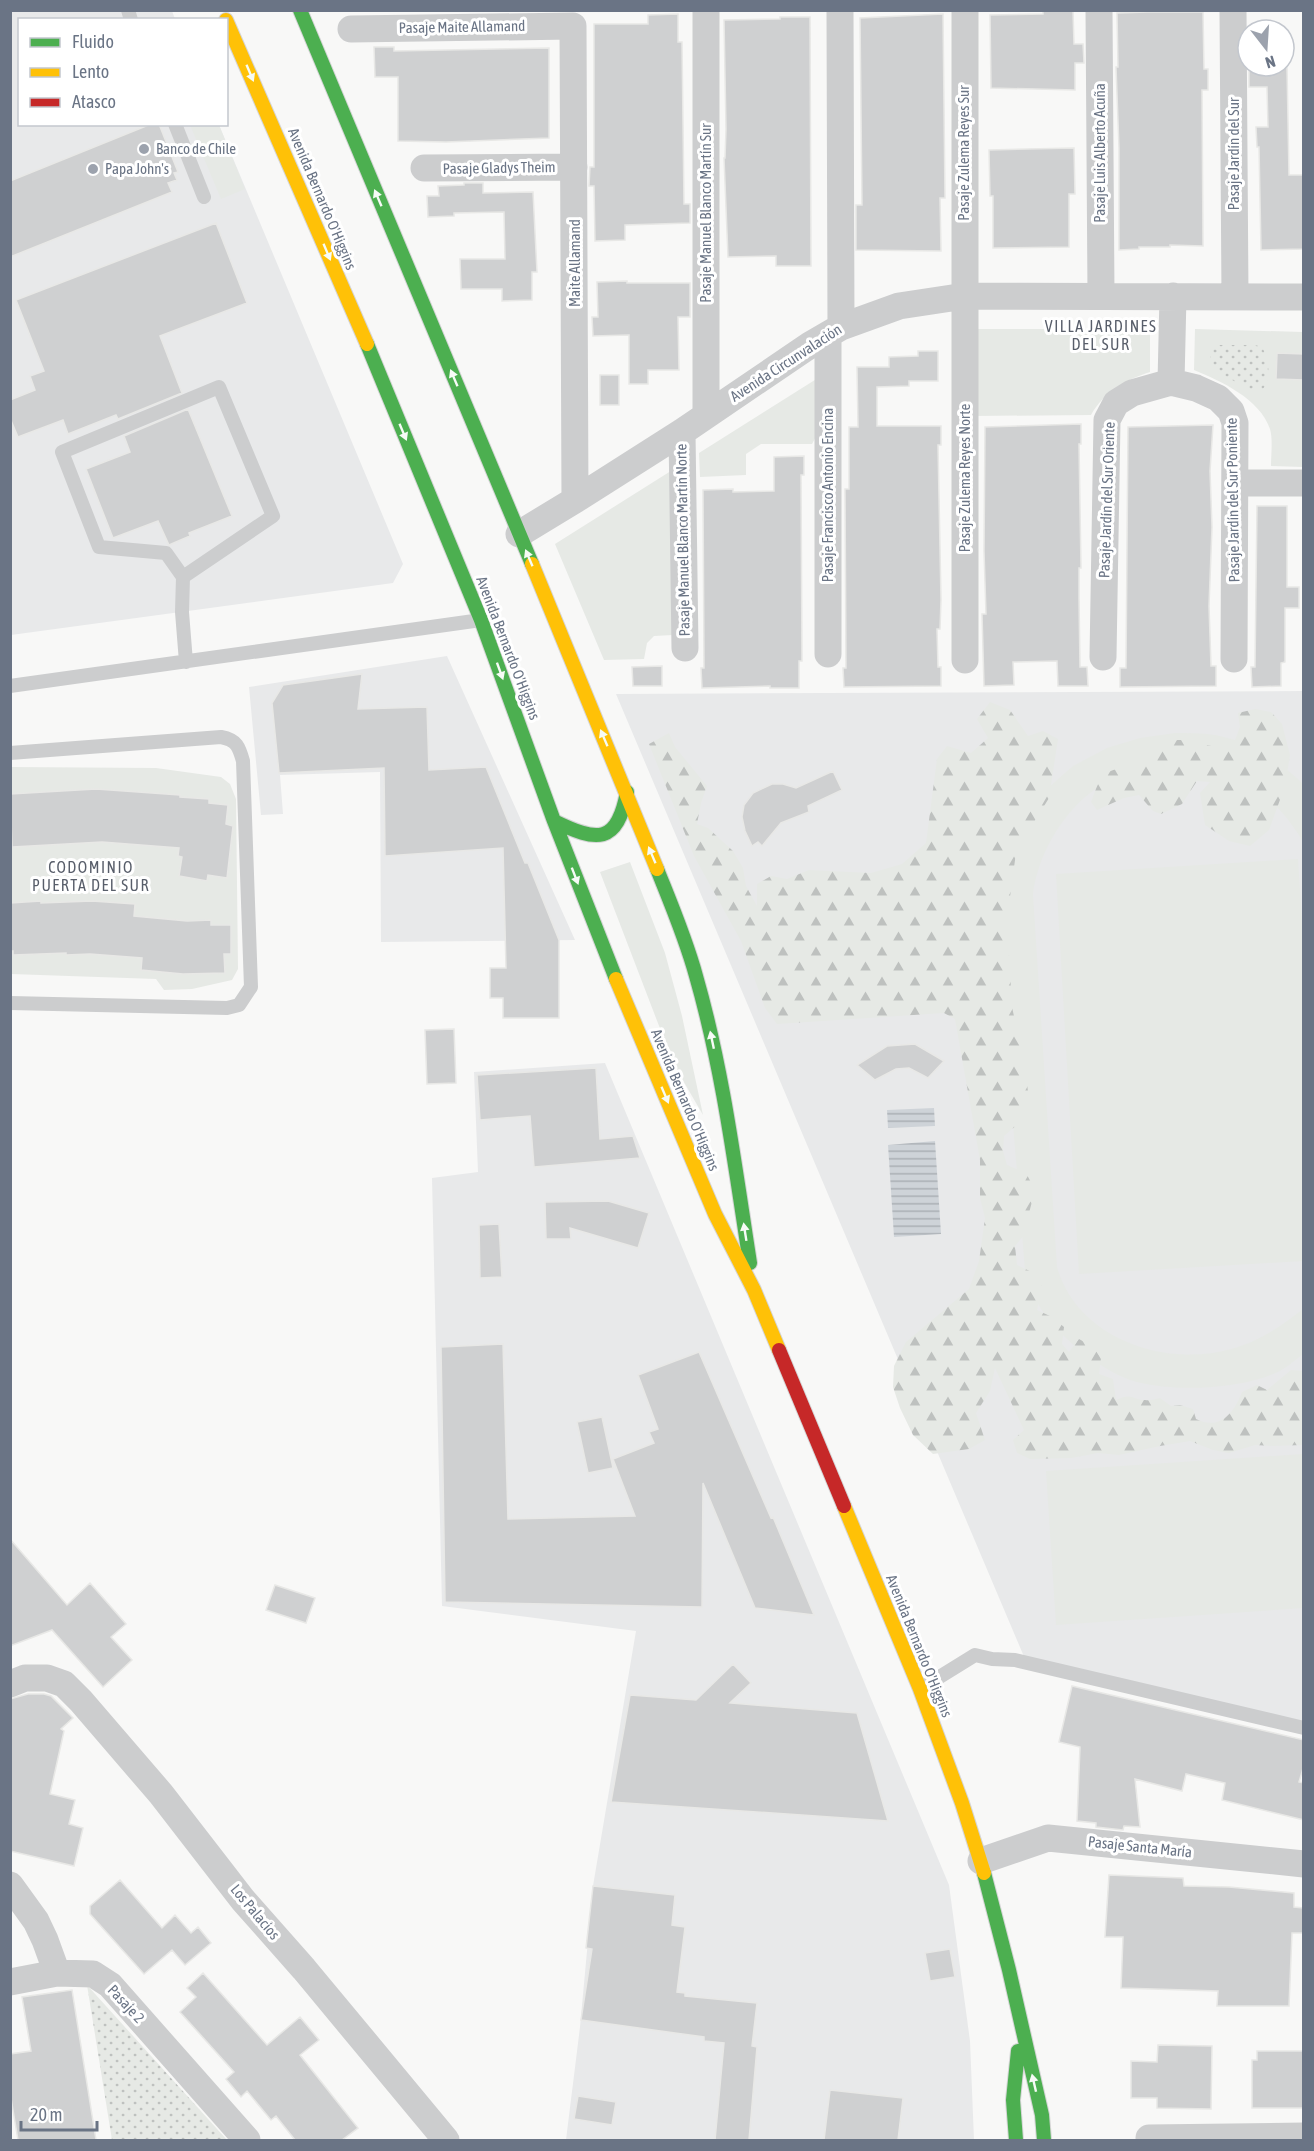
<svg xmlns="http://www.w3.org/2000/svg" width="1314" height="2151" font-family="'Asap Condensed',sans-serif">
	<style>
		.built { fill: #e8e9ea }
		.green { fill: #e6e9e5 }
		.forest { fill: url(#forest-firs) }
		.park { fill: url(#park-dots) }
		.water { fill: url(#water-rules) }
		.building { fill: #cfd0d1; stroke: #e8e8e6; stroke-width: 1.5 }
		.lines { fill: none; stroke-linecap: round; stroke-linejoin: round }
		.fast-casing { stroke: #d5d5d6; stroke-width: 16 }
		.slow-casing { stroke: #d5d5d6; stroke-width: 16 }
		.jam-casing { stroke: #d5d5d6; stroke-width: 16 }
		.lane { stroke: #cccdce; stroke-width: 14 }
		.street { stroke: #cccdce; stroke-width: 27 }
		.fast { stroke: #4caf50; stroke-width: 14 }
		.slow { stroke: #ffc107; stroke-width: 14 }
		.jam { stroke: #c62828; stroke-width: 14 }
		.oneway { fill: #f6fbf6 }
		.poi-dot { fill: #9ca2ad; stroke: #fff; stroke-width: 2 }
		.labels { text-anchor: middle; stroke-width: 6; stroke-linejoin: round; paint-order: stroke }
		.street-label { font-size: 15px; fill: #6a7485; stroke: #fff }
		.poi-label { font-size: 15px; fill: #6a7485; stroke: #fff; text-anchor: start }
		.neighbourhood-label { font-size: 16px; letter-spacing: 1.5px; fill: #585e6a; stroke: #fff }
	</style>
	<defs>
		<pattern id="forest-firs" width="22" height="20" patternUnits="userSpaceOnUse" patternTransform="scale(1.5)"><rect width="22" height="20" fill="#e6e9e5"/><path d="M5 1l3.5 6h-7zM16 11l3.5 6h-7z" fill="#bec1bf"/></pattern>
		<pattern id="park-dots" width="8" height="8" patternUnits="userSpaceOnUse" patternTransform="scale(1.5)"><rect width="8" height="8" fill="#e6e9e5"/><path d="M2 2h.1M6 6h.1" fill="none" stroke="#bec1bf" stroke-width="1.8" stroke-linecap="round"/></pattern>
		<pattern id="water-rules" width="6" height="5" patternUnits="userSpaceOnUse" patternTransform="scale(1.5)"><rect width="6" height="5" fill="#ced3d8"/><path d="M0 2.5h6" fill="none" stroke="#abb0b5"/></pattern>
	</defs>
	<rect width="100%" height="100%" fill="#f8f8f7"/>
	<path class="built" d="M10,11H172L175,19L20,20V124L219,125L403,564L393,583L11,635Z
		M447,656L575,940L381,942L380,772L280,775L283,814L261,815L249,687Z
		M1303,691V1723L1025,1659L616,694Z
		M605,1063L949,1885L970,2041L974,2140H566L580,2027L593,1886L636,1631L442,1606L432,1178L478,1172L474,1072Z"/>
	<path class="green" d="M190,125H219L245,189L221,199Z
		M976,329H1150V372C1125,380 1104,392 1091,415L974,416Z
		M1195,329L1303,332V467L1271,466C1271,455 1273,439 1270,429C1260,399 1221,381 1194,370Z
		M818,378L819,431L812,444H761L746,454V475L700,477L699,453Z
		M674,469L673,635L654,636L647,643L644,659L604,660L555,544Z
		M1175,733C1186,733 1197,733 1208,734C1244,738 1279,760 1303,784V842C1293,823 1263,787 1242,782C1225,778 1204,780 1187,779C1172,778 1135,772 1122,776C1075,790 1038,848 1033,895L1057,1267C1077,1338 1164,1368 1231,1349C1259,1342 1281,1326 1303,1309V1354C1294,1361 1284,1370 1273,1374C1236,1389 1176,1392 1137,1382C1106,1374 1061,1339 1043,1312C1035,1301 1030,1283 1025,1270L995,905L1010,840L1049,787L1073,766L1107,748L1140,738Z
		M11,767L156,768L221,777L230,784L236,799L238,969L232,980L192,989L164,990L156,979L11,974Z
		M1298,859L1304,954L1303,1261L1079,1274L1056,874Z
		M630,862L665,953L682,1016L703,1115L674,1065L600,872Z
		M1303,1454V1608L1056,1625L1046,1471Z"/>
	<path class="forest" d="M990,702L1010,710L1028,736L1043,731L1058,739L1049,798L1031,827L1018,838L1007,919L1012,1007L1025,1067L1029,1100L1026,1117L1004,1136L1003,1151L1007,1165L1026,1173L1035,1190L1029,1213L1031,1227L1015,1246L1017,1265L1038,1275L1042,1286L1037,1310L1052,1317L1064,1327L1062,1344L1069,1352L1079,1339L1093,1347L1101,1358L1099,1374L1113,1379L1116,1400C1133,1392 1132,1400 1145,1400C1150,1401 1155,1399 1160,1398L1171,1406L1180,1405L1193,1409L1196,1419C1220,1431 1234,1413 1242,1392L1257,1385L1267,1390L1291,1370L1303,1371V1445L1273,1446L1255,1445L1229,1453L1213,1450L1190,1441L1160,1446L1119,1455L1098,1453L1071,1458L1030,1459L1017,1453L1013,1440L1024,1430L995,1368L990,1391L976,1413L985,1440L969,1449L933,1454L913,1435L900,1408L893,1387L894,1366L906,1342L969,1289L979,1261L985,1218L980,1198V1160L955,1019L944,1013L777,1024L765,1008L741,941L694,856L649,744L669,733L675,747L707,786L701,803L697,824L708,828L733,851L743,868L746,886L757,906V884L771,876L787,879L809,870L871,873L902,864L926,843L937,759L947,746L971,753L988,738L977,719Z
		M1255,709L1271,712L1282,724L1290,755L1285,786L1269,830L1250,846L1229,841L1205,825L1200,793L1210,782L1197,781L1182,804L1161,814L1153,811L1139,795L1124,798L1097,810L1091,802C1094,795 1097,783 1103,777C1116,763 1129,772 1141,765C1154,756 1160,741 1178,740C1193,740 1223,751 1232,748L1240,727L1238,713Z"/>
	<path class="park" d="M1213,345H1255L1262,347C1269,360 1272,379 1262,390H1250L1211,368L1210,347Z
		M87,1985L227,2140H112Z"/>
	<path class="water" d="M934,1108L935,1126L888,1128L887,1110Z
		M935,1141L941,1234L894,1237L888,1145Z"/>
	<path class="building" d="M1043,11H1073L1074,44H1083L1084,63H1075V90L991,88L990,15L1043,14Z
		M1147,12H1203L1204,69H1208V90H1202L1203,246L1170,245V247H1139V249L1119,250V148L1116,67H1118L1117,13Z
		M678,14V42H682L684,204H690V223L625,225V240L595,241L594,186H589L590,167H594V24H648V15Z
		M943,14L945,198H940L941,251L856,250V205H862L860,18Z
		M780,17H810L811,266H776V256L728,257L724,158H725L726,129L724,20L780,19Z
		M374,47H394V51L549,48V138L446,142L398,141V77H375Z
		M1287,67L1289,175H1304V249L1261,250L1259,147H1257L1256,127H1268L1267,87H1249V68Z
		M151,124H159L178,172L174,173L177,180L168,183L172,192L10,257V181Z
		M1074,148L1075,194H1069V247L993,248V196H990L989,150Z
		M464,183H483V193L533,192L537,272H532V300L502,301V289H461L460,259H505L504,212L454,213V216L428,217L427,196H439L438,186L464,185Z
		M216,223L247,303L160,336L182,393L118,419L116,415L68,434L63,420L18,437L10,418V400L35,390L30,376L44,371L16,300Z
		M627,281V283H690V317H678L679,370H648V384H629V335L593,336L592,317H598L597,282Z
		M918,351H938V381H909V386L877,387V426H941V445H938L941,600L940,629H937L938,667H941V686L844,687L843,668H846L845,489H849V427H858L857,367H889V357L918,356Z
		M1277,353L1304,354V380L1276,379Z
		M600,375H619V405H600Z
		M188,409L232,516L189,533L190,536L169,545L158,521L113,538L86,469L130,452L124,436Z
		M1081,424V444H1079L1081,568H1079V598L1080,667H1087L1088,686H1058L1057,661L1013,662L1014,685L984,686L982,614H986L984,551L985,427Z
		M1213,425L1210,471L1212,527L1209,606L1211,666H1216V686L1120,687V668H1126L1128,427Z
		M804,456V475H801L802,661H799V688H770V686L702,688L701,668H704L703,490L733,489V492L774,491V457Z
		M1257,506H1287V587H1299V608H1285V662L1281,663V686L1252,687L1251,667H1255Z
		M662,666V686H633L632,667Z
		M362,674L358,709L427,707L429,770L486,767L525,863H528L559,940V1018H503V998H490V968H506L503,848L385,856L384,768L279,773L272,703L283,685Z
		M833,771L842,790L808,806L809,812L781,823L762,846L758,842L752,846L745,831L742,817L744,805L753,793L772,784H783L796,788Z
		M96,789L180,795V797L209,799V803L228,805L226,824L233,826L227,878L208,875L207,881L179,876L182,857L178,856L179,848L102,842L12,847L10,794Z
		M41,901V903L92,901L135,904L134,916L187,921L211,920V925H231V954H224L225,973L183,974L141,970L142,958L90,954L66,955V953L13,955V951H10V903Z
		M454,1029L456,1083L427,1084L425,1030Z
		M915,1044L944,1061L928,1078L909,1068L896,1069L875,1080L857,1065L887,1046Z
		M596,1068L600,1139L633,1136L640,1158L534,1167L530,1116L480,1120L477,1075Z
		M608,1201L649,1213L638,1248L570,1228L571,1239H546L545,1202Z
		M499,1224L502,1277L480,1278L479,1225Z
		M503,1344L508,1519L635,1516L613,1459L654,1443L649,1432L658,1429L638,1375L699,1352L771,1518L773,1517L814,1615L755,1608L703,1483L702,1607L445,1602L441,1347Z
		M602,1417L613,1468L588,1473L577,1422Z
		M10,1539L67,1605L90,1583L126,1624L111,1637L132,1660L103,1687L52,1630L10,1646Z
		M275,1585L315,1598L306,1623L266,1610Z
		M733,1664L751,1683L730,1703L857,1713L888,1821L611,1802L630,1695L696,1700Z
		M1072,1686L1304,1740V1765L1299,1782L1304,1783V1820L1222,1800L1225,1783L1186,1774L1182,1791L1135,1779L1140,1827L1124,1826L1123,1830L1096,1827V1823L1077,1821L1080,1747L1059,1742Z
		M28,1694H44L51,1696L73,1718L61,1729L64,1731L50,1794L75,1800L69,1824L83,1828L74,1866L10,1851V1699Z
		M1109,1875L1183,1878L1184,1886L1229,1887L1294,1893V1907L1304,1908V1933H1292L1289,2006H1217L1218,1991L1121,1988L1123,1937H1105Z
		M120,1880L162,1928L175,1915L191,1933L198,1927L211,1943L185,1965L172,1950L144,1974L90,1914V1906Z
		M593,1886L675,1895L672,1925L685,1927L677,1992L685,1993V1996L757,2003L752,2046L757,2047L749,2140H715L724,2043L704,2041V2037L581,2020L592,1949L586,1948Z
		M950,1949L955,1977L930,1981L925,1953Z
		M203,1973L267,2045L300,2017L319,2040L300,2055L358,2128L342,2140H295L276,2116L271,2120L247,2091L241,2097L226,2079L234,2072L180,2012L196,1997L187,1988Z
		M72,1990L96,2140H18L10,2092V2054L31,2051L22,1997Z
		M1158,2045L1212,2046L1211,2109L1157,2108V2098H1131V2061L1157,2062Z
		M1257,2051H1304V2108H1252V2060H1257Z
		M830,2090L903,2098L898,2140H824Z
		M578,2096L616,2102L612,2125L574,2119Z"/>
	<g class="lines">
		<g class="fast-casing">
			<path id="fast" d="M300,10L532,564
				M367,344L481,620L554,821L616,979
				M554,821C597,842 617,845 627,792
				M657,869C671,904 686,939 696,976C723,1070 735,1167 750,1263
				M984,1873L1009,1970L1042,2115L1044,2140
				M1016,2140L1013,2100L1018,2051"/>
		</g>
		<g class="slow-casing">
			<path id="slow" d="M226,20L367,344
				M532,564L657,869
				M616,979L715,1214L754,1290L779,1350
				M844,1506L920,1689L962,1803L984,1873"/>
		</g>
		<g class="jam-casing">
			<path id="jam" d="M779,1350L844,1506"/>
		</g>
		<path class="lane" d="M128,10L131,20
			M175,124L204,197
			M183,577L166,553L99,547L62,452L219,387L273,516L183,577L182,612L186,662
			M10,686L481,620
			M10,753L221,737C237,740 239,747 243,761L251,987L239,1005L227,1008L10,1003
			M920,1689L975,1655L992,1659L1015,1660L1304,1728"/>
		<path class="street" d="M706,10V415
			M840,10L841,327
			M965,10V660
			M1099,10L1101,295
			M1233,10L1235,297
			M351,29L573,26L575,500
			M424,168L574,167
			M828,335V654
			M1171,382L1173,296
			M682,432L685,648
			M1235,483H1304
			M519,534L575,500L682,432L810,345L841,327L899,306L965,296L1304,297
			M1103,657L1107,420L1116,403L1132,393L1171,382L1196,388L1218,398L1231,411L1235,423L1234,659
			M10,1684L25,1678H47L64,1684L81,1701L161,1794L243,1900L304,1969L446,2140
			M981,1861L1048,1838L1304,1864
			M10,1885L36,1921L45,1940L57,1973L93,1974L110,1985L247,2140
			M10,1982L57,1973
			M1149,2138L1304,2136"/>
		<use href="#fast" class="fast"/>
		<use href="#slow" class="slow"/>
		<use href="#jam" class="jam"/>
	</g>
	<defs><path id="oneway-solid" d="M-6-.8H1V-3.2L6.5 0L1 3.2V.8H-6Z" transform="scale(1.5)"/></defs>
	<g class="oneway">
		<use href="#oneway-solid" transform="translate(250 73) rotate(67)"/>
		<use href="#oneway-solid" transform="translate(378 198) rotate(-113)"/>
		<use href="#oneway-solid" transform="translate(327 252) rotate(67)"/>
		<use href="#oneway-solid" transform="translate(454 378) rotate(-113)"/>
		<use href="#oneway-solid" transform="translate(403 432) rotate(67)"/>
		<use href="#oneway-solid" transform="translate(529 558) rotate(-113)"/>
		<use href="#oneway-solid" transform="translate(500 671) rotate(70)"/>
		<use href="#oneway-solid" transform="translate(604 738) rotate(-113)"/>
		<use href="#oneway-solid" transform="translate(652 855) rotate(-113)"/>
		<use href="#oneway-solid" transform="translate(575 876) rotate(69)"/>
		<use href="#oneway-solid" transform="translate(712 1040) rotate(-102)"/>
		<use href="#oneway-solid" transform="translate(665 1095) rotate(67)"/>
		<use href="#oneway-solid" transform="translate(745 1232) rotate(-99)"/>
		<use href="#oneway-solid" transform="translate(1034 2083) rotate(-103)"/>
	</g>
	<g class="poi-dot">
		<circle cx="144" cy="149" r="6"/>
		<circle cx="93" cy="169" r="6"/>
	</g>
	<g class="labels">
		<g class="street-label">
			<text transform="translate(462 27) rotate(-1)" y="5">Pasaje Maite Allamand</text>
			<text transform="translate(964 153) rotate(-90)" y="5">Pasaje Zulema Reyes Sur</text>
			<text transform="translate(1100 153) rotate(-90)" y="5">Pasaje Luis Alberto Acuña</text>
			<text transform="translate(1234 154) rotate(-90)" y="5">Pasaje Jardín del Sur</text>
			<text transform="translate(499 168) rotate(-1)" y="5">Pasaje Gladys Theim</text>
			<text transform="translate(322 199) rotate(67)" y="5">Avenida Bernardo O'Higgins</text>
			<text transform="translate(706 213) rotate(-90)" y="5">Pasaje Manuel Blanco Martín Sur</text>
			<text transform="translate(575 263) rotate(-90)" y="5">Maite Allamand</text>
			<text transform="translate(786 363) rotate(-33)" y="5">Avenida Circunvalación</text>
			<text transform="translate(965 478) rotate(-90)" y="5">Pasaje Zulema Reyes Norte</text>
			<text transform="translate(828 495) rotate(-90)" y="5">Pasaje Francisco Antonio Encina</text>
			<text transform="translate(1107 500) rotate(-88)" y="5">Pasaje Jardín del Sur Oriente</text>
			<text transform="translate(1233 500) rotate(-91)" y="5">Pasaje Jardín del Sur Poniente</text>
			<text transform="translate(683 540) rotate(-91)" y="5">Pasaje Manuel Blanco Martín Norte</text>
			<text transform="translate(508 648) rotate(69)" y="5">Avenida Bernardo O'Higgins</text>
			<text transform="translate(685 1100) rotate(67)" y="5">Avenida Bernardo O'Higgins</text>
			<text transform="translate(919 1646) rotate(68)" y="5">Avenida Bernardo O'Higgins</text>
			<text transform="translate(1140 1847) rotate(6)" y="5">Pasaje Santa María</text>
			<text transform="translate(255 1912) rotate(50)" y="5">Los Palacios</text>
			<text transform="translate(126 2004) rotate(47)" y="5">Pasaje 2</text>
		</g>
		<g class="poi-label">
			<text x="156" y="154">Banco de Chile</text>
			<text x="105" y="174">Papa John's</text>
		</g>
		<g class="neighbourhood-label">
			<text x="1101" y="332">VILLA JARDINES<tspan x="1101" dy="18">DEL SUR</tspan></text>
			<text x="91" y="873">CODOMINIO<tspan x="91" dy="18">PUERTA DEL SUR</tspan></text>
		</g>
	</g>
	<rect width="1314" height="2151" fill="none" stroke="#6a7485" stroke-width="24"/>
	<rect x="18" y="18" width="210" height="108" fill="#ffffff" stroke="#c3c7ce" stroke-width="1.5"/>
	<rect x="30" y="38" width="30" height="9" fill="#4caf50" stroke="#c3c7ce" stroke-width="1.5"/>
	<text x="72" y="48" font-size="18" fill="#6a7485">Fluido</text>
	<rect x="30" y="68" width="30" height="9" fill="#ffc107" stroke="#c3c7ce" stroke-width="1.5"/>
	<text x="72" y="78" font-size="18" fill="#6a7485">Lento</text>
	<rect x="30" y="98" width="30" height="9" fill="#c62828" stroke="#c3c7ce" stroke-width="1.5"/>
	<text x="72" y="108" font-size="18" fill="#6a7485">Atasco</text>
	<g transform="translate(1266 48) rotate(163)"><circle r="28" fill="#ffffff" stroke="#c3c7ce" stroke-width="1.5"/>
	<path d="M0-4.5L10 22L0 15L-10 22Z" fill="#9ca2ad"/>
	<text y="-9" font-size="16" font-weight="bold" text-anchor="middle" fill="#6a7485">N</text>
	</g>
	<path d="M21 2121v9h76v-9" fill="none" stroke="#6a7485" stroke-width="3"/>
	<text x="30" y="2121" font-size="18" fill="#6a7485" stroke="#ffffff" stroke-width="4.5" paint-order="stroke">20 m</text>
</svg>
